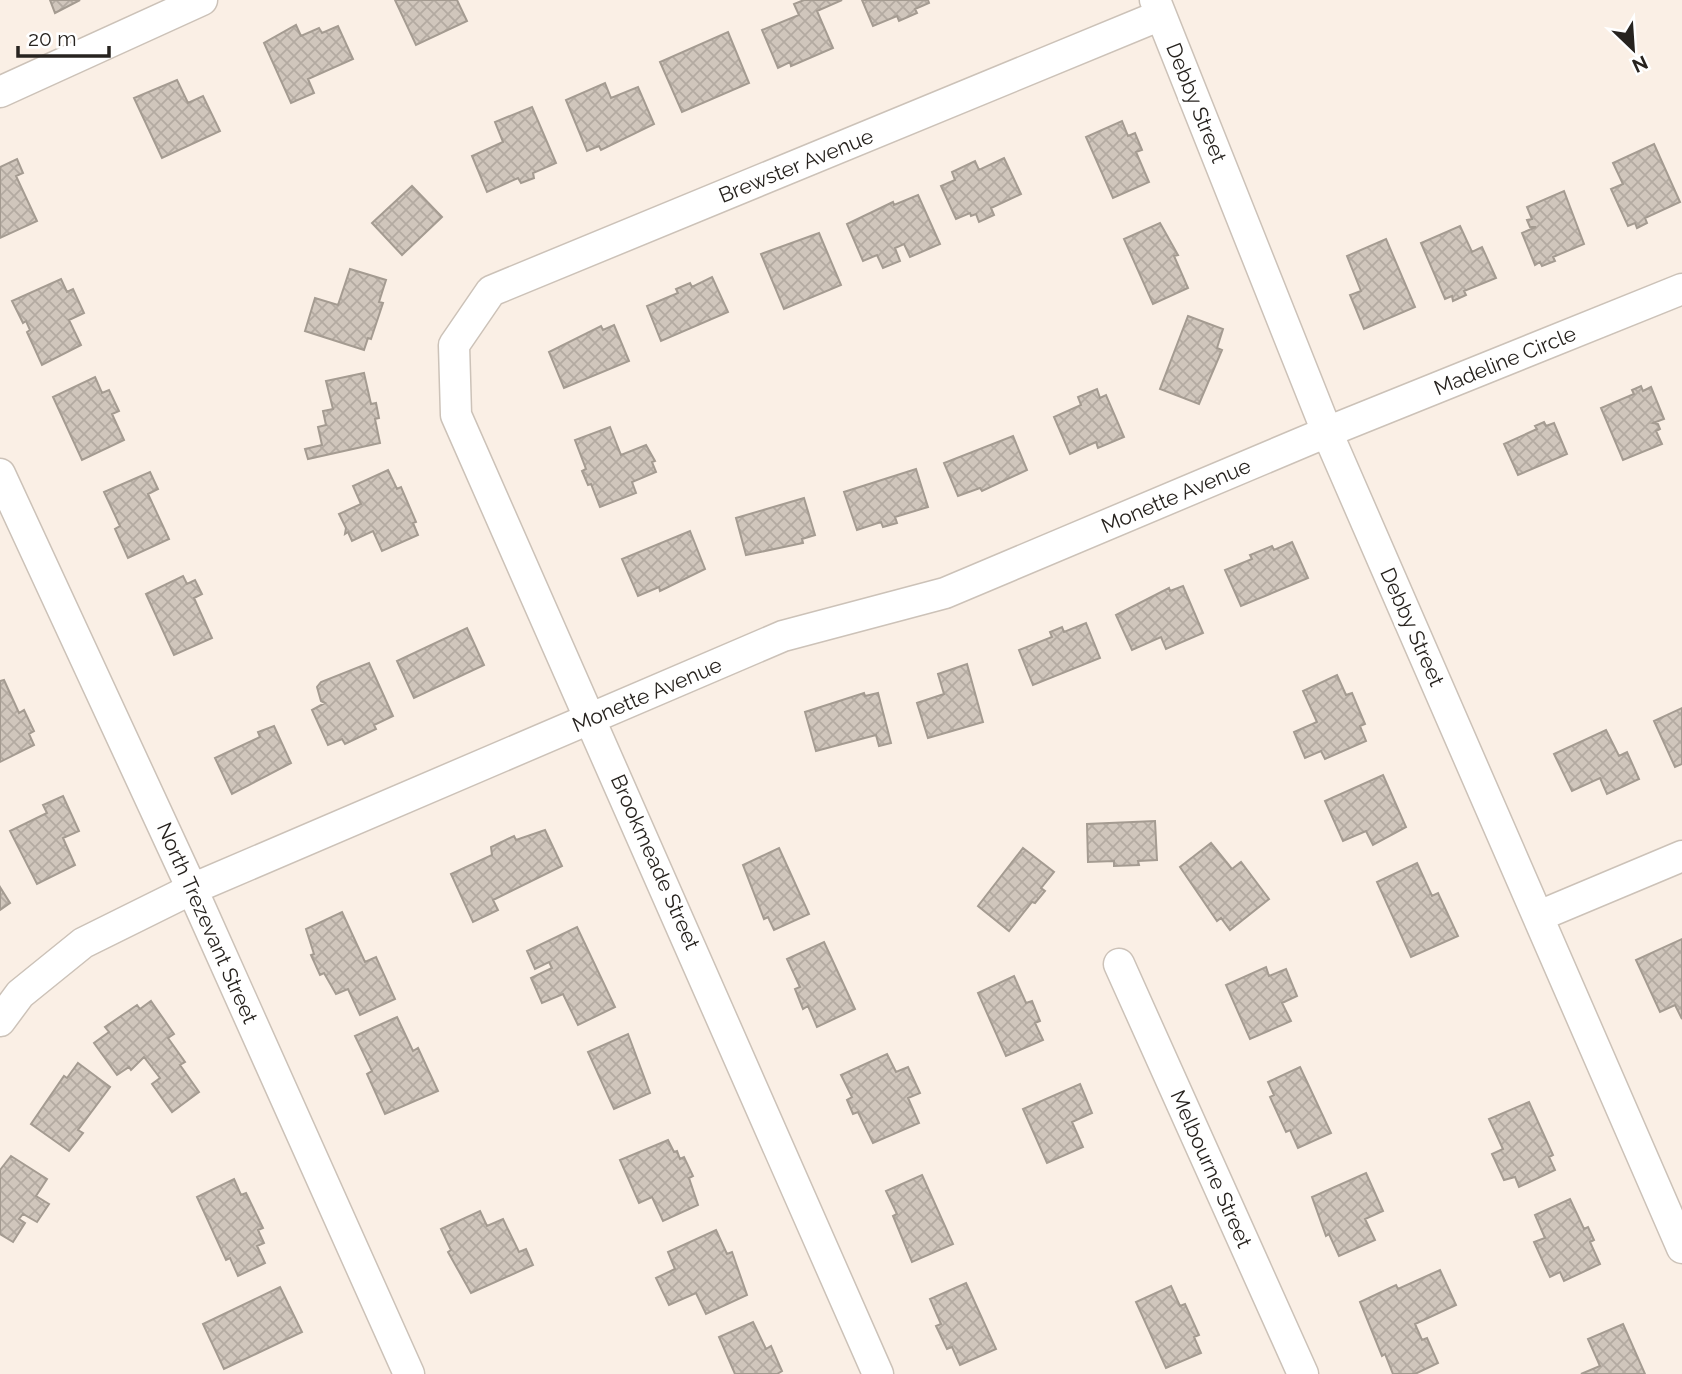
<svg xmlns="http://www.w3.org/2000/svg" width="1682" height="1374" font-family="Raleway,sans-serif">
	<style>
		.building { fill: url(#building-cross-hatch); stroke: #a49b91; stroke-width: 2 }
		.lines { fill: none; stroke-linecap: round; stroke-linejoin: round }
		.street-casing { stroke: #ccc2b8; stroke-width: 33 }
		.street { stroke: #fff; stroke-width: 30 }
		.labels { text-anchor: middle; stroke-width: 7; stroke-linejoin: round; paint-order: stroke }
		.street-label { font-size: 21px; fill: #27231f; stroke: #fff }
	</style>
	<defs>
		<pattern id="building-cross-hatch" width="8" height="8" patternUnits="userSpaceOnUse" patternTransform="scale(1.75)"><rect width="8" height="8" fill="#d0c6bc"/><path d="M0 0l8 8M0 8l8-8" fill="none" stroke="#b3aaa1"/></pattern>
	</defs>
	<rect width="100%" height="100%" fill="#faefe5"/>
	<path class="building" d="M50,0H80L55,13Z
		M395,0H457L467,21L416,45Z
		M804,0H842L817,11L833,48L791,66L790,62L778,68L762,30L799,15L794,4Z
		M862,0H928L929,3L915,9L917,13L899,21L897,16L873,26Z
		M296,25L301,36L319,28L322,33L338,26L353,59L308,79L314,93L291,103L264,43Z
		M728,32L749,83L682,112L660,62Z
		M177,80L188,103L203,96L220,131L162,158L134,98Z
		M605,83L611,98L638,87L654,124L601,150L599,146L587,151L566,100Z
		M532,107L556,163L533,173L534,178L521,183L518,178L487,192L472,156L503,142L495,122Z
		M1122,121L1128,136L1135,133L1142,150L1136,152L1149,182L1113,198L1086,137Z
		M1654,144L1680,202L1645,218L1647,223L1637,228L1635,223L1628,226L1611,189L1623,184L1613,163Z
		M1004,158L1021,194L991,208L994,215L979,222L976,214L971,216L970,213L956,219L941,186L955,180L952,172L975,161L979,170Z
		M17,159L23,173L16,176L37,221L0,238V167Z
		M412,186L442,217L402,255L372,223Z
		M1564,191L1584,244L1553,257L1555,261L1542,266L1540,262L1535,265L1522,233L1536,227H1530L1527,220L1532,219L1527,207Z
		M918,195L940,244L910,257L904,244L895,248L900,261L883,268L877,255L863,261L847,224L893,202L894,205Z
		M1160,223L1178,255L1174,256L1188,288L1153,304L1124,239Z
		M1460,226L1472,252L1482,247L1496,278L1464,291L1466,295L1453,301L1452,296L1445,299L1421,243Z
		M819,233L841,285L784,309L761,254Z
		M1386,239L1415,307L1364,329L1350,295L1361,291L1347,256Z
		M350,269L386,280L379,302L383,303L371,339L368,338L364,350L305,331L315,298L338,305Z
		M712,277L728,312L661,341L647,306L678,293L676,289L690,283L692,287Z
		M61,279L67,292L73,289L84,313L69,320L81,345L42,365L27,332L30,330L26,321L23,323L12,301Z
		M1188,316L1223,329L1217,348L1222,350L1199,404L1160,389Z
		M614,325L629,361L564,388L549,352L601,326L603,330Z
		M364,373L371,404L376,403L379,418L375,419L380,443L308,459L305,449L322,445L318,427L326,425L323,411L333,409L326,381Z
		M95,377L102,393L109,390L119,411L112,414L124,440L82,460L53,397Z
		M1641,386L1643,391L1651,387L1664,419L1653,423L1658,424L1660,429L1656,431L1662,444L1623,460L1601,408L1634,394L1632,390Z
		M1097,389L1100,398L1106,395L1124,437L1098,448L1096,442L1070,454L1054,417L1081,405L1078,397Z
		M1544,422L1546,426L1554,423L1567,454L1518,475L1504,444L1537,429L1535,426Z
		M610,427L621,455L646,445L655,461L652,462L656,472L632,482L636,493L600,507L591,484L588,485L582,471L586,469L575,440Z
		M1013,436L1027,470L982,491L980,488L958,496L944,463Z
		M916,469L928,507L895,517L897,523L883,527L881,522L857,530L844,492Z
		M388,470L397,489L401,487L416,522L413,523L418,535L382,551L373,531L352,541L348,532L345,534L346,528L339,514L361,504L353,486Z
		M150,472L158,489L148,494L169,539L128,558L115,529L120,526L104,492Z
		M804,498L815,535L802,539L803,543L746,555L736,518Z
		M690,531L705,569L660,591L659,587L638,596L622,559Z
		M1292,542L1308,578L1241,606L1225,570L1252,559L1250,555L1272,546L1274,550Z
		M183,576L187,584L195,580L202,594L194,598L212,638L174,655L146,594Z
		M1183,586L1203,633L1166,649L1161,637L1132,650L1116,615L1169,588L1170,591Z
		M1086,623L1100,658L1033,685L1019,650L1052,637L1050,632L1062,627L1064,632Z
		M467,628L484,665L414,698L397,661Z
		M369,663L393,716L374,725L376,729L345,744L342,739L328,745L312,710L325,703L321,701L317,687L321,682Z
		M967,664L983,722L928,738L917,703L944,694L938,674Z
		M1337,675L1346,695L1352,693L1365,724L1360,726L1366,741L1325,759L1321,751L1305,758L1294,732L1317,722L1303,691Z
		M4,680L19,713L24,710L34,731L29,734L34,745L0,762V681Z
		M864,693L865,696L878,693L891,743L879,746L876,735L816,751L805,712Z
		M1682,708V764L1675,767L1654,721Z
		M274,726L291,763L232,794L215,758L260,737L258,732Z
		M1606,730L1619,756L1627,752L1639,779L1607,794L1600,778L1572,791L1554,754Z
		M1383,775L1406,827L1373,845L1366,831L1343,841L1325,801Z
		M63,796L79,831L63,838L75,865L37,884L10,831L47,813L43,805Z
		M1155,821L1157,860L1138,861L1139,865L1114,866V861L1088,862L1087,824Z
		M545,830L562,866L493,900L498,910L473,922L451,874L492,855L491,847L514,836L516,840Z
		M1211,843L1232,869L1241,862L1269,899L1230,930L1221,918L1217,921L1180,867Z
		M779,848L809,914L774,930L768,917L764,919L743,865Z
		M1023,848L1054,872L1041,888L1045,891L1035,903L1032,902L1009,931L978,906Z
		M1417,863L1432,896L1438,893L1458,936L1411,957L1377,882Z
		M0,887L10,903L0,910Z
		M342,912L365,962L376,957L395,999L360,1015L348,989L336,994L324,973L320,975L311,955L314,954L306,929Z
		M577,927L615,1007L578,1025L563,994L542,1003L531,978L552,968L549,962L535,969L527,951Z
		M1682,939V1019L1675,1005L1660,1012L1636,960Z
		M824,942L855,1009L817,1027L808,1006L803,1009L795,989L800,987L787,959Z
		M1266,967L1269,976L1286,969L1297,996L1282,1003L1291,1021L1250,1039L1226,985Z
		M1014,976L1026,1003L1032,1001L1040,1021L1035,1023L1043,1040L1006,1056L978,993Z
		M151,1001L174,1034L168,1038L185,1062L180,1065L199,1092L172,1112L152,1084L160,1078L144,1057L131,1070L129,1067L117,1075L94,1043L109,1032L105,1027L137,1005L140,1009Z
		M397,1017L413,1051L418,1048L438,1091L385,1114L367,1074L372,1071L355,1036Z
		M628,1034L650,1093L614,1109L588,1052Z
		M887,1054L896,1072L908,1067L920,1093L908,1098L919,1123L873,1143L858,1112L853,1114L847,1100L852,1097L841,1075Z
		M78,1063L110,1087L78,1130L83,1133L69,1151L31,1124L64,1076L67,1078Z
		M1300,1067L1331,1133L1298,1148L1290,1130L1286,1132L1270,1097L1274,1095L1268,1082Z
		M1080,1084L1092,1113L1072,1122L1083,1147L1047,1163L1023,1109Z
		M1529,1102L1553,1155L1549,1157L1555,1170L1519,1187L1515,1177L1504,1180L1492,1154L1503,1149L1489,1119Z
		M668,1140L674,1152L677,1151L680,1159L684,1157L693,1176L689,1178L698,1205L663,1221L652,1197L639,1203L620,1160Z
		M11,1156L47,1179L36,1196L49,1204L37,1222L23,1214L19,1219L25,1223L13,1242L0,1234V1170Z
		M1366,1173L1383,1211L1365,1219L1375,1240L1339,1256L1329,1234L1326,1236L1312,1197Z
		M922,1175L953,1244L912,1262L893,1216L897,1214L886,1191Z
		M234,1179L241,1195L246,1193L263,1228L258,1230L264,1243L257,1246L265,1263L238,1276L230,1258L226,1260L197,1197Z
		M1570,1199L1584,1229L1588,1227L1594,1240L1590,1242L1600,1264L1564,1281L1560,1272L1550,1277L1534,1242L1545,1238L1535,1215Z
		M480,1211L487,1226L503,1219L519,1252L526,1249L533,1265L471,1293L448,1252L451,1250L441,1229Z
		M716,1230L727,1254L732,1252L747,1295L706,1314L696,1293L669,1305L656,1278L675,1269L668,1252Z
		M1440,1270L1456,1305L1415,1324L1422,1340L1427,1338L1438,1363L1415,1374H1393L1385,1354L1382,1356L1360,1302L1396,1285L1398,1289Z
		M966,1283L996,1349L960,1365L952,1347L947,1349L936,1326L941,1324L930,1299Z
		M1171,1286L1180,1306L1185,1304L1199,1335L1194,1337L1201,1353L1166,1368L1136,1302Z
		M280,1287L302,1332L224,1369L203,1324Z
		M753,1322L766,1349L771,1346L782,1371L777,1374H735L719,1337Z
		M1623,1324L1645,1374H1581L1600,1366L1588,1339Z"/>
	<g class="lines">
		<g class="street-casing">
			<path id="street" d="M1155,0L1327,432L1682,1248
				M0,92L202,0
				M0,474L192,889L409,1374
				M1539,916L1682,856
				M1119,964L1303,1374
				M0,1021L20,994L83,943L192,889L783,636L945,593L1327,432L1682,289
				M878,1374L456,415L454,345L491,291L1161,15"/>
		</g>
		<use href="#street" class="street"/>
	</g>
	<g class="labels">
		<g class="street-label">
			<text transform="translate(1196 103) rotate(68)" y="7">Debby Street</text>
			<text transform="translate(796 166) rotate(-22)" y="7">Brewster Avenue</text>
			<text transform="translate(1505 361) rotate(-22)" y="7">Madeline Circle</text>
			<text transform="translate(1176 496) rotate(-23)" y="7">Monette Avenue</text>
			<text transform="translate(1412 627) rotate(66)" y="7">Debby Street</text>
			<text transform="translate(647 695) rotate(-23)" y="7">Monette Avenue</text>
			<text transform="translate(655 862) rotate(66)" y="7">Brookmeade Street</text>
			<text transform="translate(207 923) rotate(66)" y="7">North Trezevant Street</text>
			<text transform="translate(1211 1169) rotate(66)" y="7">Melbourne Street</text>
		</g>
	</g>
	<g transform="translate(1633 49) rotate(155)" stroke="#ffffff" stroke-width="5" paint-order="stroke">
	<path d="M0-5L12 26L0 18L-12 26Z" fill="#27231f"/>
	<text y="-10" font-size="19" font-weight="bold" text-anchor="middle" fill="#27231f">N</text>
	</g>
	<path d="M18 46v10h91v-10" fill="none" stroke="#27231f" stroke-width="3.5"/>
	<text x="28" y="46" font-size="21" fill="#27231f" stroke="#ffffff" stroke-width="5" paint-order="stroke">20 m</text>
</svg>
